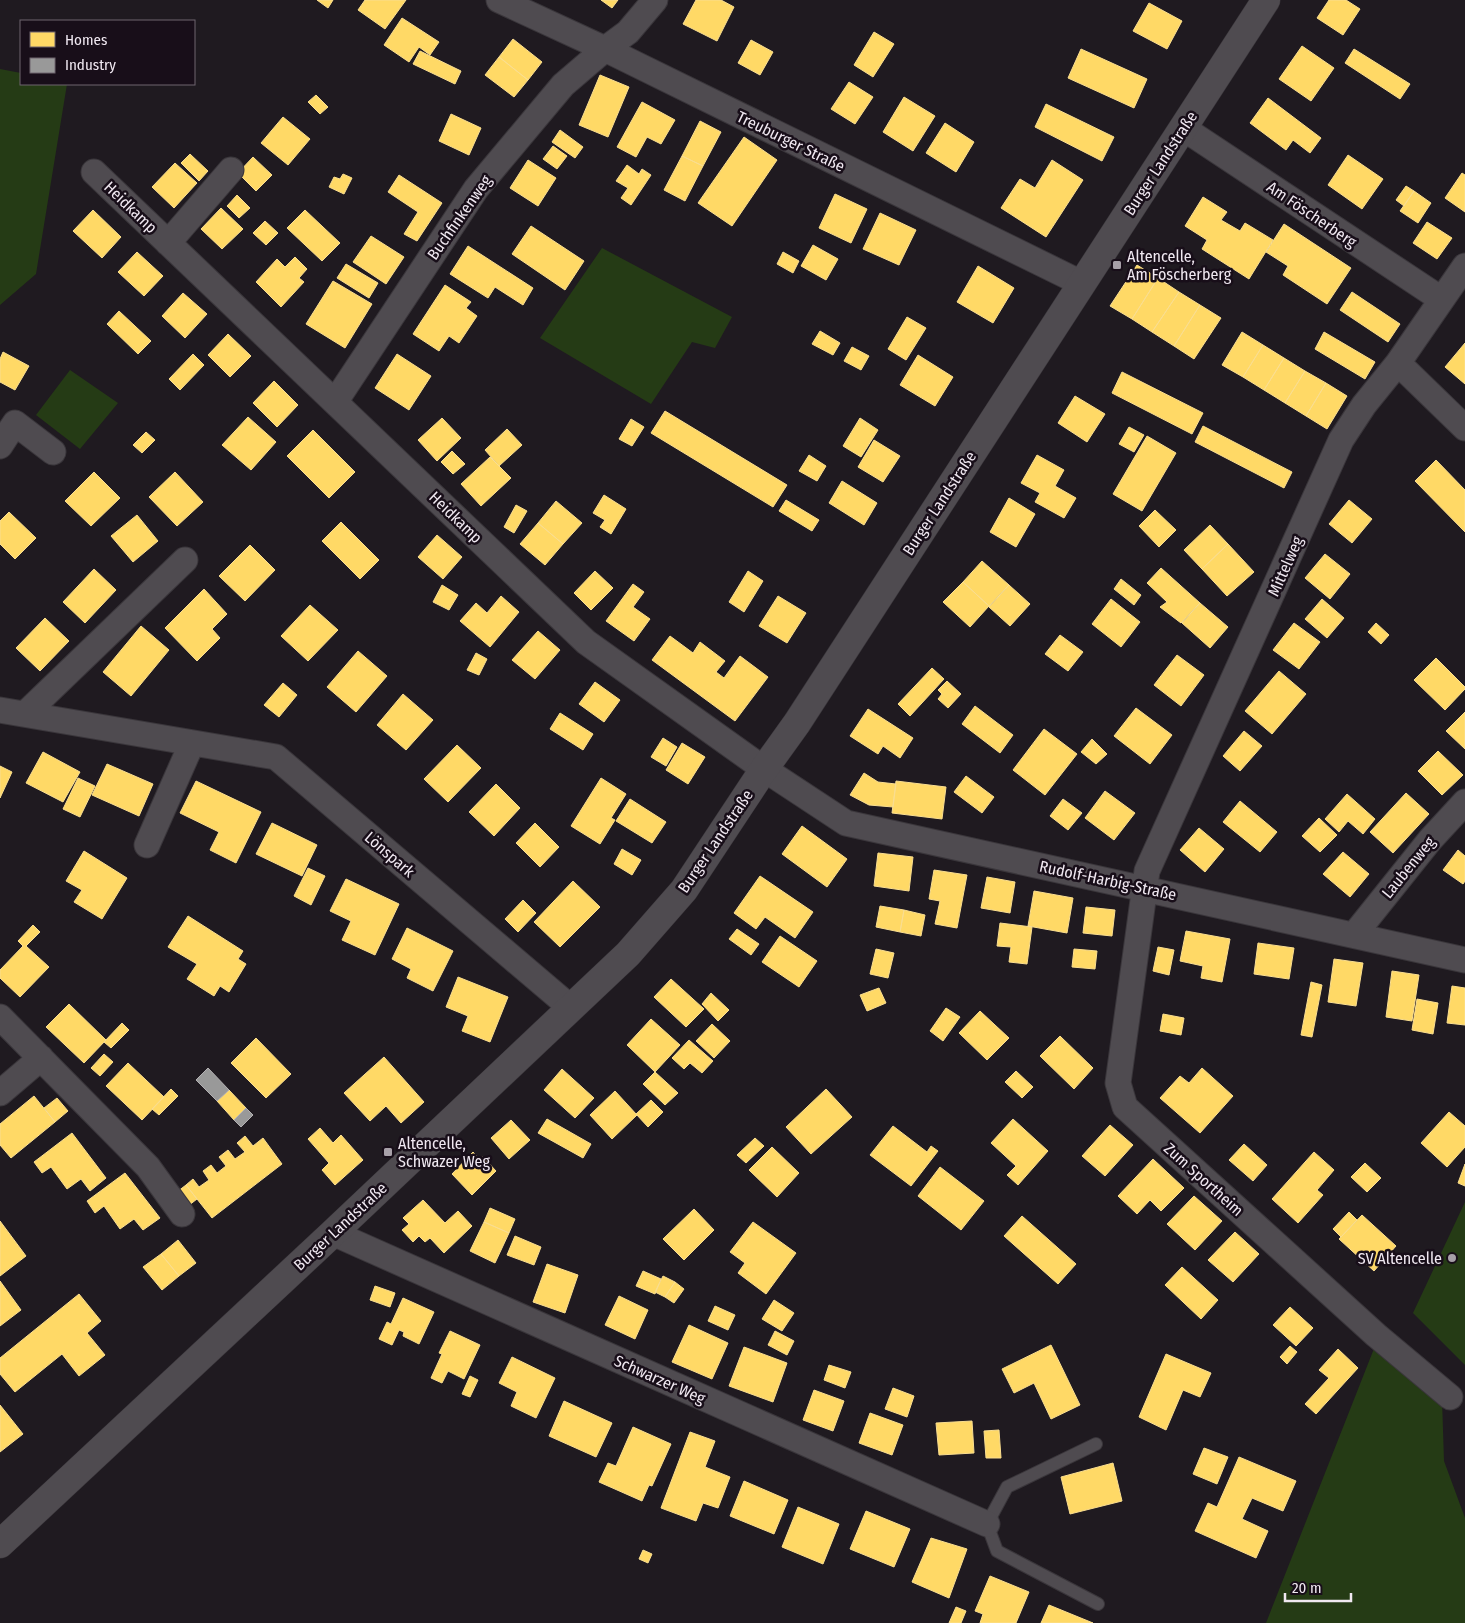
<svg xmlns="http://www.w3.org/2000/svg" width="1465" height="1623" font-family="'Fira Sans Condensed',sans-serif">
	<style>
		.green { fill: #253b15 }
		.homes { fill: #ffd966; stroke: #fade90 }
		.industry { fill: #999; stroke: #b3b1b3 }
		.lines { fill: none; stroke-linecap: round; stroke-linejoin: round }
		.service-casing { stroke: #3a363b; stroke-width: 14 }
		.minor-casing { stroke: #3a363b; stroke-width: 27 }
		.tertiary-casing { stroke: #3a363b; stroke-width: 29 }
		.service { stroke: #4f4b50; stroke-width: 12 }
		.minor { stroke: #4f4b50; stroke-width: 25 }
		.tertiary { stroke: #4f4b50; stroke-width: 28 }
		.poi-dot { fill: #a7a0a8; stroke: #180e19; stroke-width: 2 }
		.labels { text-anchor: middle; stroke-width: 5; stroke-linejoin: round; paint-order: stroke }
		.street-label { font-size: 16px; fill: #f0e8f1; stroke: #180e19 }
		.poi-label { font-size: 16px; fill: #f0e8f1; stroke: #180e19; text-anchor: start }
	</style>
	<rect width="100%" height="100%" fill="#1f1a20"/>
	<path class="green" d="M0,69L21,73V84H67L36,274L0,305Z
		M602,248L732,317L715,348L692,342L651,404L540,338Z
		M70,370L118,403L80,449L36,415Z
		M1465,1202V1365L1413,1313Z
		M1377,1341L1442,1399L1444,1461L1465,1518V1623H1266Z"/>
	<path class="homes" d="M317,0H333L328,8Z
		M365,0H406L385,29L358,10Z
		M601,0H618L612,8Z
		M696,0H721L734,7L717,41L683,24Z
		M1329,0H1346L1360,9L1343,35L1317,18Z
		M1149,3L1182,21L1167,49L1133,31Z
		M402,18L439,42L430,55L419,47L409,62L384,45Z
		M874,32L894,44L873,77L854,65Z
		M513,39L542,62L528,80L499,57Z
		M751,40L773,52L760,75L738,63Z
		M1302,46L1334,68L1311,101L1279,79Z
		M1081,49L1147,79L1134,108L1068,78Z
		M1354,49L1410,84L1400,99L1345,63Z
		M420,51L461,71L455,84L413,64Z
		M499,57L528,80L514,97L485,75Z
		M600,75L629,87L608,137L579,125Z
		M849,82L873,97L855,124L831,109Z
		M316,95L328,107L320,114L308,102Z
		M904,97L935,116L913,151L883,132Z
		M1268,98L1321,138L1310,153L1293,140L1286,150L1250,123Z
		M642,102L675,120L661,144L647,137L636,157L617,147Z
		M1046,104L1114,137L1102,161L1035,127Z
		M451,114L481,128L469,155L439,141Z
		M283,117L310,139L288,165L261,143Z
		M700,121L721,132L703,166L682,156Z
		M945,123L974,142L956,172L926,153Z
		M560,130L583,147L575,158L552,142Z
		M744,137L777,160L732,226L698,203Z
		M553,146L567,156L557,169L543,159Z
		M190,154L208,171L199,181L181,163Z
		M1348,155L1383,179L1362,209L1328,185Z
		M682,156L703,166L685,201L664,190Z
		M253,157L272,175L256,191L238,173Z
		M528,160L556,178L538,206L510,188Z
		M1052,160L1083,180L1046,237L1001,208L1020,179L1035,188Z
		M175,163L197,183L174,208L152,187Z
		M627,165L639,174L642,169L651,175L631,205L621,198L628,188L616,181Z
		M1462,173L1465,175V212L1445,198Z
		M343,174L352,178L344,194L329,187L334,177L340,179Z
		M399,175L442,203L417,241L404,234L418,212L388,192Z
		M1406,186L1414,191L1404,206L1396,200Z
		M1414,191L1431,203L1418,223L1400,211Z
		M835,194L867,209L851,243L819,228Z
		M237,195L250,208L239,218L227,206Z
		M1203,197L1227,212L1221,220L1240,231L1245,223L1273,240L1249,279L1202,249L1207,240L1185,226Z
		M221,208L243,229L222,249L201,229Z
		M93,210L121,237L102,258L73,231Z
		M305,210L340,243L322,261L287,228Z
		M880,213L916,230L899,265L863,249Z
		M265,221L278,233L266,245L253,233Z
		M1427,222L1452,238L1437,259L1413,243Z
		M1284,224L1351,268L1327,304L1283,275L1288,266L1266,252Z
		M531,226L584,261L565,290L512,254Z
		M371,236L404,257L386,284L353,262Z
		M813,245L838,259L826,280L801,266Z
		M468,246L533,288L523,305L495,287L488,298L450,274Z
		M137,252L163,276L144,296L118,272Z
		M783,252L799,261L793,273L777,264Z
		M295,257L307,269L299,278L304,282L281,307L256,282L277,259L285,267Z
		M346,264L378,283L369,298L337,278Z
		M1137,265L1158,278L1132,319L1110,306Z
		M978,266L1014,288L993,323L957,302Z
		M1158,278L1179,292L1152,332L1132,319Z
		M333,281L372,304L345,348L306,324Z
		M445,285L471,302L466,308L477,316L459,343L449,336L439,351L413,334Z
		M1179,292L1200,305L1174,346L1152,332Z
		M1352,292L1400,324L1388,342L1340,310Z
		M183,293L207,314L185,338L162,316Z
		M1200,305L1221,318L1194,359L1174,346Z
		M119,311L151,341L138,354L107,324Z
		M907,317L926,328L906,360L888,349Z
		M820,331L840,343L833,355L812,344Z
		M1242,332L1263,345L1243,377L1222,365Z
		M1324,332L1375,362L1365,379L1315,349Z
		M228,334L251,356L230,377L208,355Z
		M1465,343V384L1445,367Z
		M1263,345L1284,358L1264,390L1243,377Z
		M852,347L869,356L861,370L844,361Z
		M3,352L29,366L15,390L0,382V359Z
		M193,354L204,365L180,390L169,379Z
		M397,354L431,376L409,410L375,388Z
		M918,355L953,377L935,406L900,385Z
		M1284,358L1305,371L1285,403L1264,390Z
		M1305,371L1326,383L1306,416L1285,403Z
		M1122,372L1203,413L1192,434L1112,393Z
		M274,381L298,405L277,427L253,403Z
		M1326,383L1347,396L1327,429L1306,416Z
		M1075,396L1105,414L1087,442L1058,423Z
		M665,411L787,485L773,507L651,433Z
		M248,417L276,442L251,470L222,445Z
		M442,418L461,438L437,461L418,440Z
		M860,418L878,430L861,457L843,446Z
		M631,419L644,427L632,446L619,439Z
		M1203,426L1292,472L1284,488L1195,442Z
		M1129,427L1144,435L1134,452L1119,444Z
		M507,429L522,445L499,466L485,450Z
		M313,430L355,472L329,498L287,456Z
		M146,432L155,440L142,453L133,445Z
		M1147,436L1176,453L1142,511L1113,494Z
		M874,440L900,456L883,482L858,467Z
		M452,451L465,464L453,474L441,462Z
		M809,455L826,466L817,481L799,471Z
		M1037,455L1064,470L1055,486L1076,498L1064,518L1035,502L1040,493L1021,483Z
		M490,457L511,478L481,506L461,484Z
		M1436,460L1465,490V532L1415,481Z
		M94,472L120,498L91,526L65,501Z
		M175,472L203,502L177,526L149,497Z
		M842,481L877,503L864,525L829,503Z
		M604,495L626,509L611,534L600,527L605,520L593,513Z
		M1009,498L1035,514L1016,547L990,532Z
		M786,500L819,520L812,531L779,511Z
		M1349,500L1372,519L1352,543L1329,524Z
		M556,501L582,523L563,544L538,523Z
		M516,505L527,511L514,533L504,527Z
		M1155,510L1176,530L1159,547L1139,526Z
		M9,512L36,538L15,559L0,544V521Z
		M137,515L158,541L133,562L111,536Z
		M341,522L379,560L360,579L322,541Z
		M538,523L563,544L545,565L520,544Z
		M1210,525L1228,544L1202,569L1184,550Z
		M437,535L462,557L443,579L418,557Z
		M1228,544L1254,572L1227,596L1202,569Z
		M250,545L275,570L245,601L219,576Z
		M1325,554L1350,574L1330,599L1305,578Z
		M982,561L1009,585L989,606L963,582Z
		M1161,568L1200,603L1181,623L1160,607L1167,602L1147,583Z
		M94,569L116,590L85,623L63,602Z
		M595,571L613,588L591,610L574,593Z
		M748,571L763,581L744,612L729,602Z
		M1121,579L1141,595L1134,605L1114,589Z
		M963,582L989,606L970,627L943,602Z
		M633,584L644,592L633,607L650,619L634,641L606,621Z
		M442,585L458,595L449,610L433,602Z
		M1009,585L1030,604L1010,626L989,607Z
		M204,589L227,614L212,629L220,638L197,661L165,628Z
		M501,596L519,612L490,647L460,621L476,603L487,613Z
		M778,596L806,613L787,643L759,626Z
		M1111,599L1140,622L1121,647L1092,624Z
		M1322,599L1344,618L1327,638L1305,619Z
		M1200,603L1228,627L1210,648L1182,623Z
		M310,605L338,630L308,661L281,636Z
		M45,618L69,641L40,671L16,648Z
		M1294,623L1320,642L1299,669L1273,650Z
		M1376,623L1389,635L1381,644L1368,632Z
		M141,626L169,650L131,696L103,672Z
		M538,631L560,650L535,679L512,660Z
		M1060,635L1083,652L1068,671L1045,654Z
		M670,636L693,653L700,642L725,661L716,672L724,678L740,656L768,677L735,721L652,660Z
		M358,651L387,676L356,712L327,687Z
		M476,653L487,659L479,675L467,670Z
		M1177,655L1204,675L1181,706L1154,685Z
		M1436,658L1465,687V689L1445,710L1414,680Z
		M932,668L944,679L910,716L898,704Z
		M1279,671L1306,694L1272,734L1245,711Z
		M947,681L961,694L948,708L938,699L942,694L938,690Z
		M595,682L620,700L604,722L579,704Z
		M283,683L297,695L279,717L264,705Z
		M403,694L433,720L406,750L377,725Z
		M975,706L1013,735L1000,753L962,724Z
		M1136,708L1172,735L1150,764L1114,736Z
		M868,709L913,738L900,758L883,746L878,754L850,736Z
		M1465,712V749L1446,731Z
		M560,713L593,734L583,750L550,729Z
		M1044,729L1077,754L1045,795L1013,770Z
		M1244,731L1262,746L1240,771L1223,756Z
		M663,738L677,747L666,766L651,757Z
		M1092,739L1107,754L1096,764L1081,752Z
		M682,743L705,757L688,784L666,770Z
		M457,745L481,768L448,802L424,779Z
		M1438,751L1463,775L1442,795L1418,771Z
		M43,752L80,772L63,802L26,783Z
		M107,764L153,784L139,816L92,795Z
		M0,766L12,772L0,798Z
		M864,773L878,782L896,784L893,807L869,805L850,795Z
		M966,776L994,797L982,813L954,792Z
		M78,778L95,786L80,817L63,809Z
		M601,778L626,794L611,818L615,820L600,844L571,826Z
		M196,781L261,812L236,863L210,850L219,832L180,813Z
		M896,781L946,787L942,819L892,813Z
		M496,784L520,808L494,836L469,812Z
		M1105,791L1135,813L1114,840L1085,818Z
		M1406,793L1429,814L1393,853L1370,832Z
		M1347,794L1375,819L1363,834L1348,821L1339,832L1325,819Z
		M630,799L666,822L652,843L616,821Z
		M1063,799L1082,813L1068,830L1050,816Z
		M1240,801L1277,832L1260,852L1223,822Z
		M1319,818L1337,835L1320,852L1302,836Z
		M272,823L317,845L302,876L256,854Z
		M535,823L559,847L540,867L516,843Z
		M802,826L847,859L827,887L782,854Z
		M1199,828L1224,849L1205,872L1180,850Z
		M622,849L641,860L632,875L614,864Z
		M1458,850L1465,856V881L1463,884L1443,870Z
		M84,851L127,878L102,919L74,902L82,890L66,881Z
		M1343,852L1369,874L1350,897L1323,874Z
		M878,853L913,857L909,891L874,886Z
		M308,868L325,876L311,905L294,896Z
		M934,870L967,875L957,928L935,924L940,901L929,899Z
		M760,876L813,912L795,938L765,917L756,929L734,913Z
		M987,877L1015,882L1010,913L981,908Z
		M346,879L399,904L375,955L342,940L351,921L330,911Z
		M573,881L600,907L560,947L534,922Z
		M1034,891L1073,898L1067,933L1028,926Z
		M523,900L536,913L518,932L505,919Z
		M880,906L904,910L900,932L876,927Z
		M1086,907L1115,910L1112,936L1083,933Z
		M904,910L925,915L921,936L900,932Z
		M188,916L243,951L238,959L246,964L229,992L220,986L214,996L187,979L197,964L168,947Z
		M1000,923L1032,927L1027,964L1009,962L1011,947L997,946Z
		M33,925L40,932L26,946L49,967L20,997L0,978V970L23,946L18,941Z
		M407,928L453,951L433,991L407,978L411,969L392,959Z
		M737,929L759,944L751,955L729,939Z
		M1186,931L1230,939L1222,982L1201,978L1203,966L1180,961Z
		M780,936L817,961L799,987L762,962Z
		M1258,943L1294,948L1289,979L1254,974Z
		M1158,947L1174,950L1169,975L1153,971Z
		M876,949L894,953L888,978L870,974Z
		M1074,949L1097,951L1095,969L1072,967Z
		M1334,959L1363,963L1356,1006L1328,1002Z
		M1392,971L1419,975L1412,1021L1386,1017Z
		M458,977L508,997L490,1042L462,1031L468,1016L446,1007Z
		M671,979L704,1009L686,1027L654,997Z
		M1311,982L1322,985L1312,1037L1301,1035Z
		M1452,986L1465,988V1025L1447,1023Z
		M879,988L886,1003L867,1011L860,995Z
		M711,993L729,1010L718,1021L702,1004Z
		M1417,999L1438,1003L1433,1034L1412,1030Z
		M69,1004L106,1040L84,1063L46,1027Z
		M946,1008L960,1017L943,1041L930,1031Z
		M980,1011L1009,1038L987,1060L959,1033Z
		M1163,1014L1184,1018L1181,1035L1160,1031Z
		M651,1019L680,1045L655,1072L627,1045Z
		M122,1023L129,1030L111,1048L104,1042Z
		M712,1024L730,1041L714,1058L696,1041Z
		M1060,1036L1093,1068L1074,1089L1040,1056Z
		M256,1038L291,1074L266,1098L231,1063Z
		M689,1040L713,1061L702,1073L690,1063L684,1069L672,1058Z
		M104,1054L113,1062L100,1076L91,1068Z
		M384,1057L424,1102L401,1123L386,1106L370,1121L344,1093Z
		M128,1063L164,1097L142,1120L106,1086Z
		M1202,1068L1233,1096L1200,1133L1160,1098L1180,1076L1189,1083Z
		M562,1069L594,1098L575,1118L544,1090Z
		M1016,1071L1033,1087L1022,1098L1005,1082Z
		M655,1072L678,1093L665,1105L643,1084Z
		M171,1089L178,1096L159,1115L152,1109Z
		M826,1089L852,1117L811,1154L786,1127Z
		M229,1090L246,1108L234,1120L217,1101Z
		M615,1091L637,1115L612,1139L590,1115Z
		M34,1096L55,1122L11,1158L0,1145V1124Z
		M57,1098L68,1111L55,1122L44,1108Z
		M651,1100L663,1112L648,1127L636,1114Z
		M1449,1112L1465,1126V1147L1447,1167L1421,1143Z
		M547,1119L591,1144L583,1158L538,1133Z
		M1013,1119L1048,1151L1018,1185L1007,1175L1016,1166L991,1143Z
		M511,1120L530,1140L509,1159L491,1138Z
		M1110,1125L1133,1145L1105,1176L1082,1156Z
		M893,1126L927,1152L931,1146L938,1151L911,1186L870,1155Z
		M320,1128L333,1143L341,1135L363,1160L335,1185L322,1170L329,1163L308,1139Z
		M72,1133L106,1178L90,1191L81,1179L67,1189L51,1167L42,1173L34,1162Z
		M245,1136L253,1146L263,1138L282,1164L212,1218L186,1185L193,1179L199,1187L209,1180L203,1171L211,1165L217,1173L226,1166L219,1157L228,1150L235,1159L245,1152L237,1143Z
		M755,1138L764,1146L746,1163L737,1155Z
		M1244,1144L1267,1165L1253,1181L1229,1160Z
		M772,1147L799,1173L777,1197L749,1170Z
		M473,1152L480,1159L483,1157L496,1171L472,1195L452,1174Z
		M1314,1152L1334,1170L1317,1190L1323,1195L1298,1223L1272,1199Z
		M1153,1159L1184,1188L1161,1211L1150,1200L1137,1214L1118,1196Z
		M1365,1163L1381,1178L1367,1192L1351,1177Z
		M1465,1164V1186L1458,1183Z
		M940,1167L984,1201L961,1230L918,1196Z
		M125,1173L160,1218L143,1230L134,1219L120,1229L104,1206L95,1213L87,1201Z
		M186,1185L197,1199L184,1209L173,1195Z
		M1194,1196L1222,1221L1195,1250L1167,1224Z
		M423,1200L445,1223L458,1211L472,1226L444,1253L430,1238L425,1242L419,1236L413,1242L402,1230L409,1224L403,1218Z
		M490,1208L515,1219L509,1233L484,1222Z
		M694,1209L714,1230L684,1260L663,1239Z
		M1349,1212L1357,1220L1341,1237L1333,1229Z
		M1362,1215L1396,1246L1374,1271L1339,1239Z
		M1022,1216L1076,1264L1058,1284L1004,1236Z
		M0,1221L26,1256L0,1276Z
		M484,1222L509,1233L495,1263L470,1251Z
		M753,1222L796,1253L766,1294L738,1273L745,1263L730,1252Z
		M1235,1232L1259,1254L1233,1282L1208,1260Z
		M515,1236L541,1247L534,1265L507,1255Z
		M178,1240L196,1263L179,1276L161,1254Z
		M161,1254L179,1276L162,1290L143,1267Z
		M547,1264L578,1275L565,1313L533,1302Z
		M1182,1267L1218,1300L1201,1319L1165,1285Z
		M643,1271L661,1279L655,1294L636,1286Z
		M663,1276L675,1282L665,1297L655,1292Z
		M0,1281L21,1310L0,1326Z
		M675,1282L684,1289L674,1303L665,1297Z
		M375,1286L395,1293L390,1307L370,1300Z
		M79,1294L101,1321L87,1333L105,1355L79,1376L62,1354L15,1392L0,1374V1358Z
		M619,1296L648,1310L635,1339L605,1325Z
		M403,1298L434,1312L419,1344L403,1336L404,1332L399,1330L392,1345L379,1339L387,1322L391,1324Z
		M774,1300L794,1313L782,1331L762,1319Z
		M715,1306L735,1315L728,1330L708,1321Z
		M1290,1307L1313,1328L1296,1346L1273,1325Z
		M689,1325L728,1343L712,1379L672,1362Z
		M450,1331L480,1345L464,1379L448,1371L442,1383L431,1378L442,1354L439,1353Z
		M775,1331L794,1341L787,1355L768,1345Z
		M1051,1345L1080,1405L1051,1419L1034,1383L1014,1393L1002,1369Z
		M1290,1346L1297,1352L1287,1364L1280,1357Z
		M744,1347L787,1363L773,1402L729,1386Z
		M1338,1349L1358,1368L1316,1414L1305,1404L1329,1378L1319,1370Z
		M1166,1354L1211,1373L1200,1397L1183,1390L1166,1430L1139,1417Z
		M512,1357L555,1378L536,1418L511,1406L517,1392L499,1383Z
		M829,1365L851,1372L845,1388L824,1380Z
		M470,1376L478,1380L470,1397L462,1394Z
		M893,1388L914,1396L907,1417L885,1409Z
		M814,1390L844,1401L833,1431L803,1420Z
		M564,1401L612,1423L596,1457L549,1436Z
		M0,1405L23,1434L0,1452Z
		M870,1413L903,1425L892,1455L859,1443Z
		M972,1421L974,1453L939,1455L936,1423Z
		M633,1427L671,1444L652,1486L649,1485L642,1501L599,1482L608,1463L616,1466Z
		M999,1430L1001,1458H986L984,1431Z
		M690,1432L715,1441L705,1467L730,1477L718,1508L703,1503L696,1521L661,1508Z
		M1204,1448L1228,1457L1217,1484L1193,1474Z
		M1239,1457L1296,1481L1283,1511L1252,1498L1242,1519L1268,1531L1256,1558L1195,1531L1208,1503L1217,1507Z
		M1113,1463L1122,1501L1070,1514L1061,1477Z
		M744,1481L788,1500L774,1534L730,1516Z
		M798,1507L839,1524L823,1564L782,1547Z
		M866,1511L910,1529L894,1567L850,1549Z
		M931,1538L967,1549L949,1598L912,1582Z
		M643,1550L652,1554L648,1563L639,1559Z
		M990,1576L1029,1592L1016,1623H980L983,1614L975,1611Z
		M1049,1605L1093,1623H1041Z
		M956,1607L966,1611L961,1623H949Z"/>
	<path class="industry" d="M208,1068L229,1090L217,1101L196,1080Z
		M246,1108L253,1115L241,1127L234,1120Z"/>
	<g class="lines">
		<g class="service-casing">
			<path id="service" d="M1096,1444L1007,1487L987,1524L997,1551L1098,1604"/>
		</g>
		<g class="minor-casing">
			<path id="minor" d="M499,0L605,49L1081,283
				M1183,128L1441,299
				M94,172L586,642L764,769L846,823L1465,960
				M168,243L231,170
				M1398,363L1465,428
				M335,402L476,189L563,85L605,49L628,32L655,0
				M0,446L15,423L53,452
				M0,710L276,757L570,1007
				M25,714L185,560
				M147,845L192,743
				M1354,935L1430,840L1465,802
				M0,1017L148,1167L182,1214
				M0,1093L41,1058
				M333,1233L987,1524
				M1450,1397L1376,1335L1125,1107L1118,1083L1147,871L1341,440L1364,405L1398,363L1465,266"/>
		</g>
		<g class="tertiary-casing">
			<path id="tertiary" d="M0,1544L333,1233L628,954L684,890L764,769L797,723L1266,0"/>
		</g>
		<use href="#service" class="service"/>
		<use href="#minor" class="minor"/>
		<use href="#tertiary" class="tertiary"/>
	</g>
	<g class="poi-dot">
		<rect x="1112" y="260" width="10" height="10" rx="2.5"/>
		<rect x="383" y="1147" width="10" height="10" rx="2.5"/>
		<circle cx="1452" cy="1258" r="5"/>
	</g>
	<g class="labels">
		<g class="street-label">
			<text transform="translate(791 141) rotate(26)" y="6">Treuburger Straße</text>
			<text transform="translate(1160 163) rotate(-57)" y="6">Burger Landstraße</text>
			<text transform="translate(131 207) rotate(44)" y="6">Heidkamp</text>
			<text transform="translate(1312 214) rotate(34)" y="6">Am Föscherberg</text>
			<text transform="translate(459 217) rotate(-55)" y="6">Buchfinkenweg</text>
			<text transform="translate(939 503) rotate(-57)" y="6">Burger Landstraße</text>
			<text transform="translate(456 517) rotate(44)" y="6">Heidkamp</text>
			<text transform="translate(1285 566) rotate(-66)" y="6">Mittelweg</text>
			<text transform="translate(715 841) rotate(-56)" y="6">Burger Landstraße</text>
			<text transform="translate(390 854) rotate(41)" y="6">Lönspark</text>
			<text transform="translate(1408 867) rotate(-51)" y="6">Laubenweg</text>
			<text transform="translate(1108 880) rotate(12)" y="6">Rudolf-Harbig-Straße</text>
			<text transform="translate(1204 1179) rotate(42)" y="6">Zum Sportheim</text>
			<text transform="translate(340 1226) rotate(-43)" y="6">Burger Landstraße</text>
			<text transform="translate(660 1379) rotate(24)" y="6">Schwarzer Weg</text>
		</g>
		<g class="poi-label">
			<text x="1127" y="262">Altencelle,<tspan x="1127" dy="18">Am Föscherberg</tspan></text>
			<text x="398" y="1149">Altencelle,<tspan x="398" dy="18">Schwazer Weg</tspan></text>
			<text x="1442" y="1264" text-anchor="end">SV Altencelle</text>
		</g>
	</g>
	<rect x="20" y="20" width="175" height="65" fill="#180e19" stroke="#6e656f"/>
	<rect x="30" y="32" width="25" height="15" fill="#ffd966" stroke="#6e656f"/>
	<text x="65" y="45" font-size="15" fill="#f0e8f1">Homes</text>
	<rect x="30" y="58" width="25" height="15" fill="#999999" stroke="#6e656f"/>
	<text x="65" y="70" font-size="15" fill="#f0e8f1">Industry</text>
	<path d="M1285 1593v8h66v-8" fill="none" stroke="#f0e8f1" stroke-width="2.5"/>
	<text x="1292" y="1593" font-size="15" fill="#f0e8f1" stroke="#180e19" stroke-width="4" paint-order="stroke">20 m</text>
</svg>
